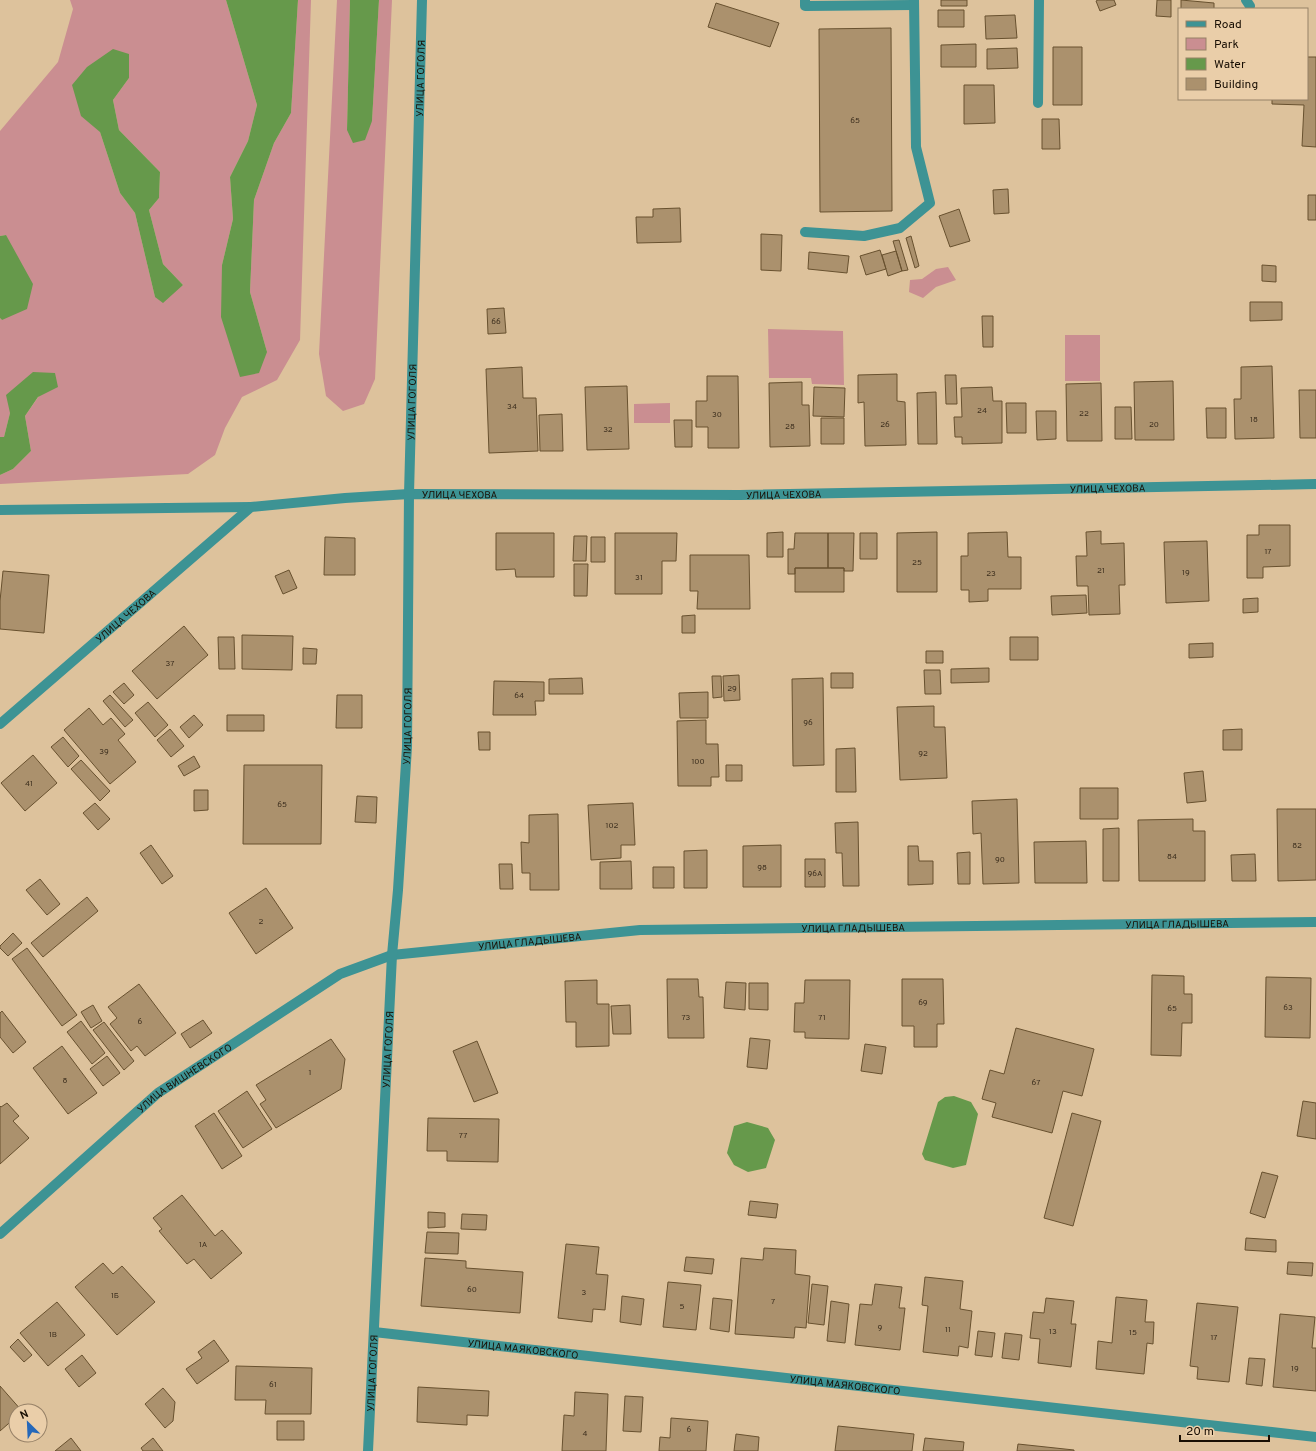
<svg xmlns="http://www.w3.org/2000/svg" width="1316" height="1451" font-family="Overpass,sans-serif">
	<style>
		.green { fill: #ca8e91; fill-rule: evenodd }
		.water { fill: #66994b }
		.building { fill: #ab916d; stroke: #68512f }
		.lines { fill: none; stroke-linecap: round; stroke-linejoin: round }
		.minor { stroke: #3d9394; stroke-width: 10 }
		.labels { text-anchor: middle; stroke-width: 3.5; stroke-linejoin: round; paint-order: stroke }
		.number-label { font-size: 8px; fill: #3d2f1e }
		.street-label { font-size: 10px; fill: #180e03; stroke: #eacea9 }
	</style>
	<rect width="100%" height="100%" fill="#ddc29c"/>
	<path class="green" d="M70,0H226L257,105L248,141L230,177L233,219L222,265L267,352L250,292L254,200L274,143L291,113L298,0H311L300,340L277,380L242,397L225,428L215,455L188,474L0,484V475L13,469L31,451L25,416L55,373L10,413L4,437H0V318L2,320L6,235L0,236V131L58,62L73,9ZM129,54V78L113,100L119,130L160,172L159,198L149,210L163,264L183,285L155,297L135,213L120,193L100,132Z
		M337,0H350L347,130L372,121L379,0H392L375,379L364,404L343,411L326,396L319,354Z
		M948,267L956,280L936,287L923,298L909,292L910,280L922,279L936,269Z
		M768,329L843,331L844,385L812,384L811,378H769Z
		M1065,335H1100V381H1065Z
		M670,403V423H634V404Z"/>
	<path class="water" d="M226,0H298L291,113L274,143L254,200L250,292L267,352L259,373L240,377L221,317L222,265L233,219L230,177L248,141L257,105Z
		M350,0H379L372,121L365,140L353,143L347,130Z
		M113,49L129,54V78L113,100L119,130L160,172L159,198L149,210L163,264L183,285L163,303L155,297L135,213L120,193L100,132L81,116L72,85L87,67Z
		M6,235L33,284L27,309L2,320L0,318V236Z
		M33,372L55,373L58,387L38,397L25,416L31,451L13,469L0,475V437H4L10,413L6,395Z
		M954,1096L971,1102L978,1114L966,1165L953,1168L925,1160L922,1154L938,1102L945,1097Z
		M747,1122L768,1128L775,1140L766,1168L748,1172L734,1165L727,1153L734,1126Z"/>
	<path class="building" d="M941,0H967V6H941Z
		M1098,0H1114L1116,5L1100,11L1096,1Z
		M1157,0H1171V17L1156,16Z
		M1181,0L1214,3V9H1181Z
		M716,3L779,23L770,47L708,27Z
		M938,10H964V27H938Z
		M1015,15L1017,38L986,39L985,16Z
		M891,28L892,211L820,212L819,29Z
		M976,44V67H941V45Z
		M1053,47H1082V105H1053Z
		M1017,48L1018,68L987,69V49Z
		M1307,57H1316V147L1302,146L1304,105L1272,104V99H1307Z
		M964,85H994L995,123L964,124Z
		M1042,119H1059L1060,149H1042Z
		M1008,189L1009,213L994,214L993,190Z
		M1308,195H1316V220H1308Z
		M680,208L681,242L637,243L636,217H653V209Z
		M959,209L970,241L950,247L939,216Z
		M761,234L782,235L781,271L761,270Z
		M911,236L919,266L915,268L906,238Z
		M899,240L908,270L902,271L893,241Z
		M880,250L886,269L866,275L860,256Z
		M896,251L902,271L888,276L882,255Z
		M809,252L849,256L847,273L808,269Z
		M1262,265L1276,266V282L1262,281Z
		M1250,302H1282V320L1250,321Z
		M504,308L506,333L488,334L487,309Z
		M982,316H993V347H983Z
		M1272,366L1274,438L1235,439L1234,399H1241V367Z
		M522,367L523,398H536L538,451L489,453L486,369Z
		M897,374V401L905,402L906,445L865,446L864,402L858,403V375Z
		M945,375H956L957,404H946Z
		M707,376H738L739,448H708V427H696V401H707Z
		M1173,381L1174,440H1135L1134,382Z
		M802,382V405H809L810,446L770,447L769,383Z
		M1101,383L1102,441H1067L1066,384Z
		M627,386L629,449L587,450L585,387Z
		M814,387L845,388L844,417L813,416Z
		M992,387L993,401H1002V443L962,444V437H955L954,417H962L961,388Z
		M1299,390H1316V438H1300Z
		M936,392L937,444H918L917,393Z
		M1006,403H1026V433H1007Z
		M1115,407H1131L1132,439H1115Z
		M1206,408H1226V438H1207Z
		M1036,411H1056V439L1037,440Z
		M562,414L563,451H540L539,415Z
		M821,418H844V444H821Z
		M674,420H692V447H675Z
		M1259,525H1290V566L1263,567V578H1247V535H1259Z
		M1101,531V544L1124,543L1125,585H1119L1120,614L1089,615L1088,586H1077L1076,556H1087L1086,532Z
		M783,532V557H767V533Z
		M937,532V592H897V533Z
		M1007,532L1008,557H1021V589H988V601L969,602V590H961V556H968V533Z
		M496,533H554V577H516L515,569L496,570Z
		M615,533H677L676,561H662V594H615Z
		M795,533H828V568H795V574H788V549H794Z
		M828,533H854L853,571H844V568H828Z
		M860,533H877V559H860Z
		M574,536H587L586,561H573Z
		M325,537L355,538V575H324Z
		M591,537H605V562H591Z
		M1207,541L1209,601L1166,603L1164,542Z
		M690,555H749L750,609H697L698,591H690Z
		M574,564H588L587,596H574Z
		M795,568H844V592H795Z
		M289,570L297,588L283,594L275,576Z
		M3,571L49,575L44,633L0,629V601Z
		M1086,595L1087,613L1052,615L1051,596Z
		M1258,598V612L1243,613V599Z
		M695,615V633H682V616Z
		M184,626L208,655L157,699L132,671Z
		M242,635L293,636L292,670L242,669Z
		M218,637H234L235,669H219Z
		M1010,637H1038V660H1010Z
		M1213,643V657L1189,658V644Z
		M303,648L317,649L316,664H303Z
		M926,651H943V663H926Z
		M989,668V682L951,683V669Z
		M924,670H940L941,694H925Z
		M831,673H853V688H831Z
		M739,675L740,700L724,701L723,676Z
		M712,676H721L722,697L713,698Z
		M582,678L583,694H549V679Z
		M823,678L824,765L793,766L792,679Z
		M494,681L544,682V701H535L536,715H493Z
		M124,683L134,695L124,704L113,692Z
		M708,692V718H680L679,693Z
		M110,695L133,720L125,727L103,701Z
		M337,695H362V728H336Z
		M148,702L168,725L155,737L135,713Z
		M934,706V727H945L947,778L900,780L897,707Z
		M89,708L103,725L111,718L125,734L118,740L136,762L110,784L64,730Z
		M194,715L203,725L189,738L180,727Z
		M227,715H264V731H227Z
		M706,720V744H718L719,777H711V786H678L677,721Z
		M170,729L184,746L171,757L157,740Z
		M1242,729V750H1223V730Z
		M478,732H490V750H479Z
		M63,737L79,756L68,767L51,747Z
		M855,748L856,792H836V749Z
		M33,755L57,783L25,811L1,783Z
		M194,756L200,767L184,776L178,766Z
		M81,760L110,791L100,801L71,769Z
		M244,765H322L321,844H243Z
		M726,765H742V781H726Z
		M1203,771L1206,801L1187,803L1184,773Z
		M1080,788H1118V819H1080Z
		M194,790H208V810L194,811Z
		M357,796L377,797L376,823L355,822Z
		M1017,799L1019,883L983,884L981,833L973,834L972,801Z
		M95,803L110,819L98,830L83,813Z
		M633,803L635,845H621V858L591,860L588,805Z
		M1277,809H1316V880L1278,881Z
		M558,814L559,890H530V873H522L521,842L529,843V815Z
		M1193,819V831H1205V881H1139L1138,820Z
		M858,822L859,886H843L842,853H836L835,823Z
		M1119,828V881H1103V829Z
		M1086,841L1087,883H1035L1034,842Z
		M151,845L173,876L162,884L140,853Z
		M781,845V887H743V846Z
		M908,846H918L919,861H933V884L908,885Z
		M707,850V888H684V851Z
		M970,852V884H958L957,853Z
		M1255,854L1256,881H1232L1231,855Z
		M805,859H825V887H805Z
		M631,861L632,889H600V862Z
		M499,864H512L513,889H500Z
		M653,867H674V888H653Z
		M40,879L60,904L47,915L26,890Z
		M266,888L293,928L256,954L229,913Z
		M87,897L98,911L43,957L31,943Z
		M13,933L22,943L8,956L0,948V946Z
		M27,948L77,1015L62,1026L12,959Z
		M1152,975L1184,976V994H1192V1023H1182L1181,1056L1151,1055Z
		M1266,977L1311,978L1310,1038L1265,1037Z
		M667,979H698L699,997H703L704,1038H668Z
		M902,979H943L944,1024H937V1047H914V1026H902Z
		M597,980V1004H609V1046L576,1047V1022H566L565,981Z
		M805,980H850L849,1039L805,1038V1032H794L795,1003H804Z
		M726,982L746,983L745,1010L724,1008Z
		M749,983H768V1010L749,1009Z
		M139,984L176,1033L145,1056L137,1046L131,1051L110,1024L117,1018L108,1007Z
		M93,1005L102,1021L91,1028L81,1012Z
		M630,1005L631,1034H613L611,1006Z
		M2,1011L26,1042L13,1053L0,1037V1013Z
		M203,1020L212,1033L190,1048L181,1034Z
		M81,1021L105,1053L92,1064L67,1032Z
		M104,1022L134,1061L124,1070L93,1030Z
		M1016,1028L1094,1049L1082,1096L1063,1091L1052,1133L992,1117L996,1103L982,1099L990,1070L1004,1074Z
		M750,1038L770,1040L767,1069L747,1067Z
		M331,1039L345,1059L341,1089L276,1128L260,1104L266,1100L256,1085Z
		M477,1041L498,1093L474,1102L453,1051Z
		M865,1044L886,1047L882,1074L861,1071Z
		M62,1046L97,1093L68,1114L33,1068Z
		M107,1056L120,1073L103,1086L90,1069Z
		M247,1091L272,1129L243,1148L218,1111Z
		M1303,1101L1316,1103V1139L1297,1136Z
		M7,1103L19,1116L13,1121L29,1138L0,1164V1106L1,1107Z
		M214,1113L242,1156L222,1169L195,1126Z
		M1072,1113L1101,1121L1073,1226L1044,1218Z
		M428,1118L499,1119L498,1162L447,1161V1151H427Z
		M1262,1172L1278,1176L1265,1218L1250,1213Z
		M182,1195L215,1236L222,1230L242,1253L211,1279L194,1259L187,1264L159,1231L162,1229L153,1218Z
		M750,1201L778,1204L776,1218L748,1215Z
		M428,1212L445,1213V1227L428,1228Z
		M462,1214L487,1215L486,1230L461,1229Z
		M427,1232L459,1233L458,1254L425,1253Z
		M1246,1238L1276,1240V1252L1245,1250Z
		M566,1244L599,1247L596,1274L608,1275L605,1310L593,1309L592,1322L558,1318Z
		M764,1248L796,1250L795,1274L810,1276L806,1328L795,1327L794,1338L735,1334L741,1258L763,1260Z
		M686,1257L714,1259L712,1274L684,1271Z
		M425,1258L466,1261V1268L523,1272L520,1313L421,1306Z
		M1288,1262L1313,1263L1312,1276L1287,1274Z
		M103,1263L113,1274L122,1266L155,1302L117,1335L75,1287Z
		M925,1277L963,1281L960,1309L972,1311L968,1348L959,1346L958,1356L923,1352L928,1306L922,1305Z
		M668,1282L701,1285L696,1330L663,1327Z
		M812,1284L828,1286L824,1325L808,1323Z
		M875,1284L902,1287L899,1308H905L900,1350L855,1345L860,1304L872,1305Z
		M622,1296L644,1299L641,1325L620,1322Z
		M1116,1297L1147,1300L1145,1322H1154L1153,1344L1147,1343L1144,1374L1096,1369L1098,1341L1112,1343Z
		M713,1298L732,1300L729,1332L710,1329Z
		M1046,1298L1074,1301L1071,1324H1076L1071,1367L1038,1363L1040,1339L1030,1338L1033,1312L1044,1313Z
		M831,1301L849,1304L845,1343L827,1341Z
		M57,1302L85,1335L48,1366L20,1333Z
		M1197,1303L1238,1307L1229,1382L1197,1379L1198,1367L1190,1366Z
		M1280,1314L1315,1317L1312,1348H1316V1391L1273,1387Z
		M978,1331L995,1333L992,1357L975,1355Z
		M1005,1333L1022,1335L1019,1360L1002,1358Z
		M18,1339L32,1355L24,1362L10,1347Z
		M214,1340L229,1361L197,1384L186,1369L202,1358L198,1352Z
		M82,1355L96,1373L79,1387L65,1369Z
		M1249,1358L1265,1359L1262,1386L1246,1384Z
		M236,1366L312,1368L311,1414H265L266,1400H235Z
		M0,1386L22,1411H16V1417L0,1431Z
		M418,1387L489,1391L488,1416L467,1415V1425L417,1422Z
		M163,1388L175,1402L173,1421L165,1428L145,1404Z
		M575,1392L608,1394L606,1451H562L564,1415L574,1416Z
		M625,1396L643,1397L641,1432L623,1431Z
		M671,1418L708,1421L706,1451H659L660,1437L670,1438Z
		M277,1421H304V1440H277Z
		M838,1426L914,1434L912,1451H835Z
		M736,1434L759,1437L758,1451H734Z
		M71,1438L81,1451H55Z
		M153,1438L163,1451H143L141,1448Z
		M925,1438L964,1442L963,1451H923Z
		M1018,1444L1074,1450V1451H1017Z"/>
	<g class="lines">
		<g class="minor">
			<path d="M805,0V6L913,5"/>
			<path d="M1246,0L1250,6"/>
			<path d="M1038,103L1039,0"/>
			<path d="M805,232L864,236L900,228L930,203L916,147L914,0"/>
			<path d="M0,510L251,507"/>
			<path id="s1" d="M0,724L251,507L345,498L409,494L740,495L1316,484"/>
			<path id="s2" d="M0,1234L158,1093L340,974L392,955L640,930L1316,922"/>
			<path id="s3" d="M374,1332L1316,1437"/>
			<path id="s4" d="M368,1451L392,955L398,890L407,747L409,494L422,0"/>
		</g>
	</g>
	<g class="labels">
		<g class="number-label">
			<text x="855" y="123">65</text>
			<text x="496" y="324">66</text>
			<text x="512" y="409">34</text>
			<text x="982" y="413">24</text>
			<text x="1084" y="416">22</text>
			<text x="717" y="417">30</text>
			<text x="1254" y="422">18</text>
			<text x="885" y="427">26</text>
			<text x="1154" y="427">20</text>
			<text x="790" y="429">28</text>
			<text x="608" y="432">32</text>
			<text x="1268" y="554">17</text>
			<text x="917" y="565">25</text>
			<text x="1101" y="573">21</text>
			<text x="1186" y="575">19</text>
			<text x="991" y="576">23</text>
			<text x="639" y="580">31</text>
			<text x="170" y="666">37</text>
			<text x="732" y="691">29</text>
			<text x="519" y="698">64</text>
			<text x="808" y="725">96</text>
			<text x="104" y="754">39</text>
			<text x="923" y="756">92</text>
			<text x="698" y="764">100</text>
			<text x="29" y="786">41</text>
			<text x="282" y="807">65</text>
			<text x="612" y="828">102</text>
			<text x="1297" y="848">82</text>
			<text x="1172" y="859">84</text>
			<text x="1000" y="862">90</text>
			<text x="762" y="870">98</text>
			<text x="815" y="876">96А</text>
			<text x="261" y="924">2</text>
			<text x="923" y="1005">69</text>
			<text x="1288" y="1010">63</text>
			<text x="1172" y="1011">65</text>
			<text x="686" y="1020">73</text>
			<text x="822" y="1020">71</text>
			<text x="140" y="1024">6</text>
			<text x="310" y="1075">1</text>
			<text x="65" y="1083">8</text>
			<text x="1036" y="1085">67</text>
			<text x="463" y="1138">77</text>
			<text x="203" y="1247">1А</text>
			<text x="472" y="1292">60</text>
			<text x="584" y="1295">3</text>
			<text x="115" y="1298">1Б</text>
			<text x="773" y="1304">7</text>
			<text x="682" y="1309">5</text>
			<text x="880" y="1330">9</text>
			<text x="948" y="1332">11</text>
			<text x="1053" y="1334">13</text>
			<text x="1133" y="1335">15</text>
			<text x="53" y="1337">1В</text>
			<text x="1214" y="1340">17</text>
			<text x="1295" y="1371">19</text>
			<text x="273" y="1387">61</text>
			<text x="689" y="1432">6</text>
			<text x="585" y="1436">4</text>
		</g>
		<g class="street-label">
			<text dy="4" stroke="none"><textPath href="#s4" startOffset="1374">УЛИЦА ГОГОЛЯ</textPath></text>
			<text dy="4" stroke="none"><textPath href="#s4" startOffset="1050">УЛИЦА ГОГОЛЯ</textPath></text>
			<text dy="4" stroke="none"><textPath href="#s1" startOffset="1189">УЛИЦА ЧЕХОВА</textPath></text>
			<text dy="4" stroke="none"><textPath href="#s1" startOffset="541">УЛИЦА ЧЕХОВА</textPath></text>
			<text dy="4" stroke="none"><textPath href="#s1" startOffset="865">УЛИЦА ЧЕХОВА</textPath></text>
			<text dy="4" stroke="none"><textPath href="#s1" startOffset="166">УЛИЦА ЧЕХОВА</textPath></text>
			<text dy="4" stroke="none"><textPath href="#s4" startOffset="726">УЛИЦА ГОГОЛЯ</textPath></text>
			<text dy="4" stroke="none"><textPath href="#s2" startOffset="1271">УЛИЦА ГЛАДЫШЕВА</textPath></text>
			<text dy="4" stroke="none"><textPath href="#s2" startOffset="947">УЛИЦА ГЛАДЫШЕВА</textPath></text>
			<text dy="4" stroke="none"><textPath href="#s2" startOffset="623">УЛИЦА ГЛАДЫШЕВА</textPath></text>
			<text dy="4" stroke="none"><textPath href="#s4" startOffset="402">УЛИЦА ГОГОЛЯ</textPath></text>
			<text dy="4" stroke="none"><textPath href="#s2" startOffset="242">УЛИЦА ВИШНЕВСКОГО</textPath></text>
			<text dy="4" stroke="none"><textPath href="#s3" startOffset="150">УЛИЦА МАЯКОВСКОГО</textPath></text>
			<text dy="4" stroke="none"><textPath href="#s4" startOffset="78">УЛИЦА ГОГОЛЯ</textPath></text>
			<text dy="4" stroke="none"><textPath href="#s3" startOffset="474">УЛИЦА МАЯКОВСКОГО</textPath></text>
		</g>
	</g>
	<rect x="1178" y="8" width="130" height="92" fill="#eacea9" stroke="#968167"/>
	<rect x="1186" y="21" width="20" height="6" fill="#3d9394" stroke="#968167"/>
	<text x="1214" y="28" font-size="12" fill="#180e03">Road</text>
	<rect x="1186" y="38" width="20" height="12" fill="#ca8e91" stroke="#968167"/>
	<text x="1214" y="48" font-size="12" fill="#180e03">Park</text>
	<rect x="1186" y="58" width="20" height="12" fill="#66994b" stroke="#968167"/>
	<text x="1214" y="68" font-size="12" fill="#180e03">Water</text>
	<rect x="1186" y="78" width="20" height="12" fill="#ab916d" stroke="#968167"/>
	<text x="1214" y="88" font-size="12" fill="#180e03">Building</text>
	<g transform="translate(28 1423) rotate(336)"><circle r="19" fill="#eacea9" stroke="#968167"/>
	<path d="M0-3L7 15L0 10L-7 15Z" fill="#2668b9"/>
	<text y="-6" font-size="11" font-weight="bold" text-anchor="middle" fill="#180e03">N</text>
	</g>
	<path d="M1180 1435v6h89v-6" fill="none" stroke="#180e03" stroke-width="2"/>
	<text x="1186" y="1435" font-size="12" fill="#180e03" stroke="#eacea9" stroke-width="3" paint-order="stroke">20 m</text>
</svg>
